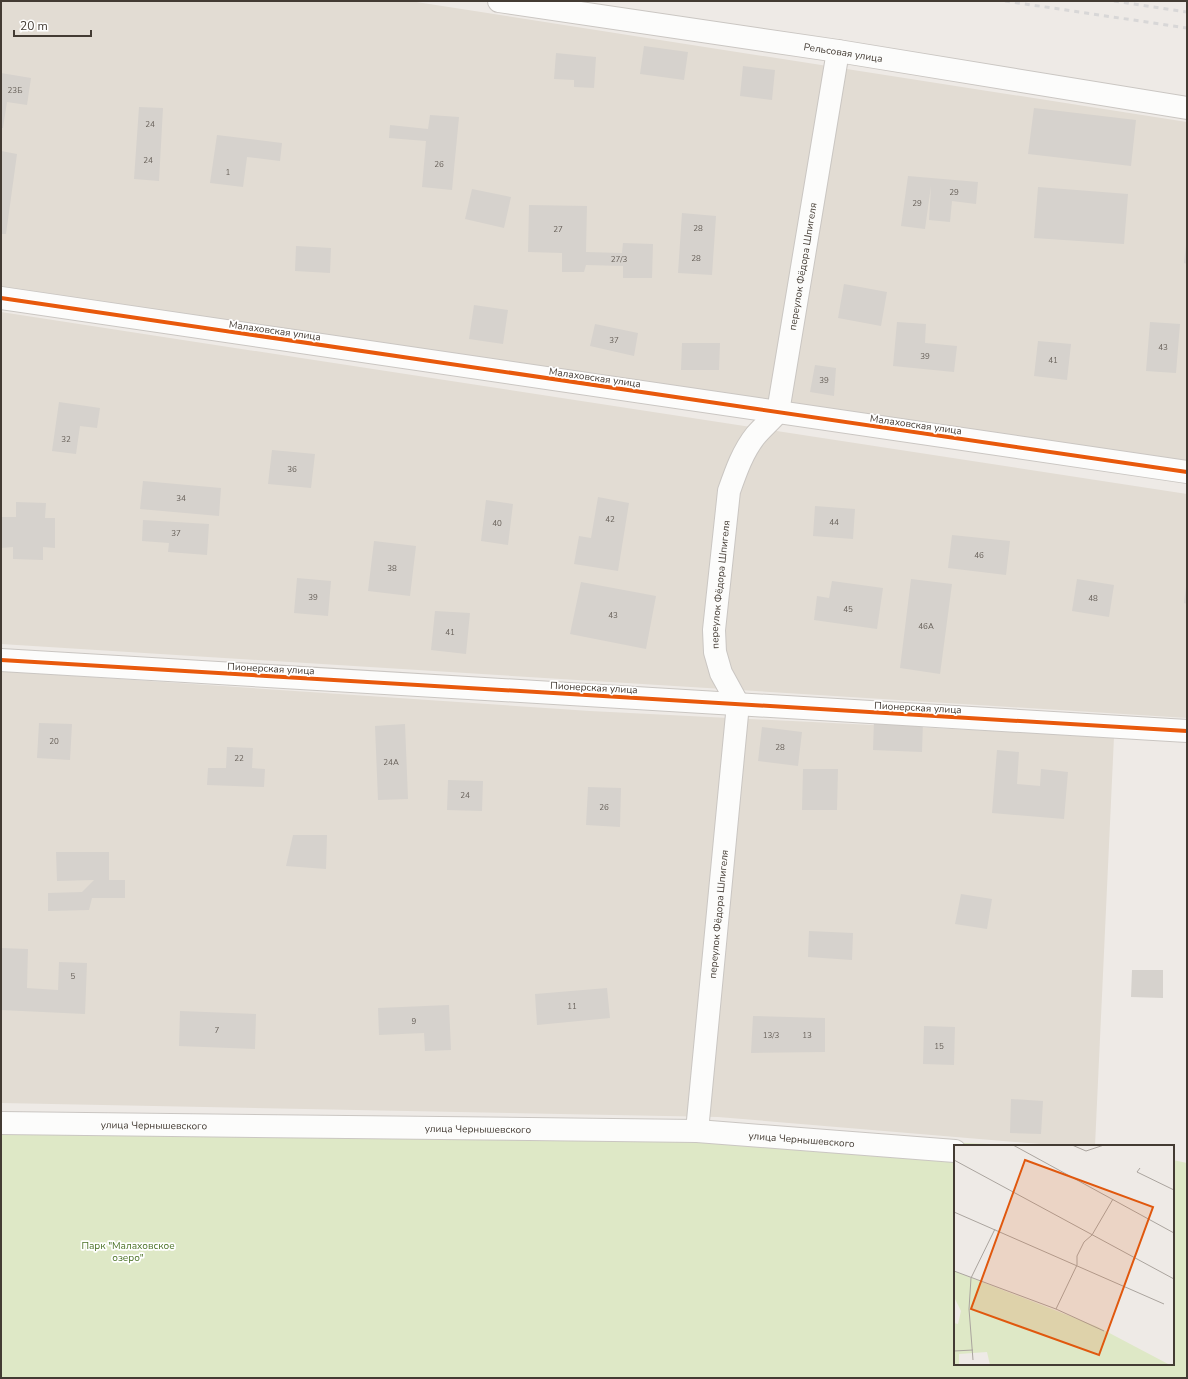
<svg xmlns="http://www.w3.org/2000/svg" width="1188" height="1379" font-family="'Nunito Sans',sans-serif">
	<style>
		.residential { fill: #e2dcd3 }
		.green { fill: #dee8c6 }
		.building { fill: #d6d2cd }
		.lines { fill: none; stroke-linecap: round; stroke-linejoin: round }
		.street-casing { stroke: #cac6c2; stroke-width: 24 }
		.street { stroke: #fcfcfb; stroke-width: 22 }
		.rail { stroke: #d8d7d7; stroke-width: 3; stroke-dasharray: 5 5; stroke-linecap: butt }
		.cycleway-casing { stroke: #fff; stroke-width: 6 }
		.cycleway { stroke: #e8590c; stroke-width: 4 }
		.labels { text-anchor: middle; stroke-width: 3.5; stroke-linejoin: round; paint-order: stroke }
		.number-label { font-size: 8px; fill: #69625b }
		.street-label { font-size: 10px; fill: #433b33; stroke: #fff }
		.park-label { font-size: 10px; fill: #4c7328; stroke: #fff }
		.inset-road { fill: none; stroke: #aaa49e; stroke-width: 1 }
		.view { fill: #e0580e; fill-opacity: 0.15; stroke: #e0580e; stroke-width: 2 }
		.inset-edge { fill: none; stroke: #433b33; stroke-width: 2 }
	</style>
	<rect width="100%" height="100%" fill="#eeeae6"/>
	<path class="residential" d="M1,1H410L1187,122V461L1,296Z
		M1,312L1187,494V718L1,644Z
		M1,671L590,711L1114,737L1095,1146H1064L718,1117L1,1103Z"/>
	<path class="green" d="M1,1123L697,1131L1036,1146H955V1364H1173V1160L1187,1163V1378H1Z"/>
	<path class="building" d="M644,46L688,52L684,80L640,74Z
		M556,53L596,57L594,88L574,87V80L554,79Z
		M743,66L775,70L772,100L740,96Z
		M1,73L31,78L27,105L7,102L3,128H1Z
		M139,107L163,108L159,181L134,179Z
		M1034,108L1136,120L1131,166L1028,154Z
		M430,115L459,117L452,190L422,187L426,141L389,138L390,125L428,129Z
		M217,135L282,143L280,161L247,157L243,187L210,183Z
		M1,151L17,154L6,234H1Z
		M908,176L978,182L976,204L952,201L950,222L929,220L931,186L925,229L901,226Z
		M1038,187L1128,194L1124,244L1034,238Z
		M472,189L511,197L504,228L465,219Z
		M529,205L587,206L586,252L622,253L623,243L653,244L652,278H623V266L586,265L584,272H562V253L528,252Z
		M682,213L716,216L712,275L678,273Z
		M1186,245H1187V264L1184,263Z
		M296,246L331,248L330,273L295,271Z
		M844,284L887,292L881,326L838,318Z
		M474,305L508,310L503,344L469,339Z
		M897,322L926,324L925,343L957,346L954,372L893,366Z
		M1150,322L1180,324L1176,373L1146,371Z
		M595,324L638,333L634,356L590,346Z
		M1038,341L1071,344L1067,380L1034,376Z
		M682,343H720L719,370H681Z
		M815,365L836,368L834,396L810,392Z
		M59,402L100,408L97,428L80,426L76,454L52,451Z
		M272,450L315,454L311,488L268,484Z
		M143,481L221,488L219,516L140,509Z
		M598,497L629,503L618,571L574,564L579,536L591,538Z
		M486,500L513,504L508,545L481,541Z
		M16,502L46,503L45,518H55V548L43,547V560L13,559V547L1,548L2,517H16Z
		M815,506L855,509L853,539L813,536Z
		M143,520L209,524L207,555L168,552L169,543L142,541Z
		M952,535L1010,541L1006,575L948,568Z
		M374,541L416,546L410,596L368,591Z
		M297,578L331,581L328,616L294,613Z
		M911,579L952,584L940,674L900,668Z
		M1077,579L1114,585L1109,617L1072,611Z
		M832,581L883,588L877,629L814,620L817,596L829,598Z
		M581,582L656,596L646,649L570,634Z
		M1186,587H1187V604L1184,603Z
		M435,611L470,613L466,654L431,650Z
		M874,720L923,722L922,752L873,750Z
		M39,723L72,724L70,760L37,758Z
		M405,724L408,799L378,800L375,726Z
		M762,727L802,732L798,766L758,761Z
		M227,747L253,748L252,768L265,769L264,787L207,785L208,768H226Z
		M997,750L1019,752L1017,784L1040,786L1041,769L1068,772L1064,819L992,813Z
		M803,769H838L837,810H802Z
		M448,780L483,781L482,811L447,810Z
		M588,787L621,788L620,827L586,825Z
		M293,835H327L326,869L286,866Z
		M56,852H109V880H125V898H92L89,910L48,911V893L82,892L94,880L57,881Z
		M961,894L992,899L987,929L955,924Z
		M809,931L853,933L852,960L808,957Z
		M1,948L28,949L27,988L58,990L59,962L87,963L85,1014L1,1010Z
		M1132,970H1163V998L1131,997Z
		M607,988L610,1018L537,1025L535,994Z
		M449,1005L451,1050L425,1051L424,1033L379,1035L378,1008Z
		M180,1011L256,1014L255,1049L179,1046Z
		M753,1016L825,1018V1052L751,1053Z
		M924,1026L955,1027L954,1065L923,1064Z
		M1011,1099L1043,1101L1041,1134L1010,1133Z"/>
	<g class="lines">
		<g class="street-casing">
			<g id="street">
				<path id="s1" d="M499,1L838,51L1187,108"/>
				<path d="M1,298L1187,472"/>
				<path d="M1,660L1187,731"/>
				<path id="s2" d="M1,1123L697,1131L955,1151"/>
				<path id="s3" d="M697,1131L738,704L721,673L715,652L714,630L729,491C736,471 743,451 756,435C763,427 771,420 778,412L838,51"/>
			</g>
		</g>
		<use href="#street" class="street"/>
		<path class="rail" d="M1005,1L1187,28
			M1114,1L1187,12"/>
		<g class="cycleway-casing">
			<path id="cycleway" d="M1,298L1187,472
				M1,660L1187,731"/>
		</g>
		<use href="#cycleway" class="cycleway"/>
	</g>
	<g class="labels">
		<g class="number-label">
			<text x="15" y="93">23Б</text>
			<text x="150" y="127">24</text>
			<text x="148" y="163">24</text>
			<text x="439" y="167">26</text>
			<text x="228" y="175">1</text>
			<text x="954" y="195">29</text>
			<text x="917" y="206">29</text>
			<text x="698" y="231">28</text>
			<text x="558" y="232">27</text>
			<text x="696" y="261">28</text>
			<text x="619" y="262">27/3</text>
			<text x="614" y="343">37</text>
			<text x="1163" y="350">43</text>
			<text x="925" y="359">39</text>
			<text x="1053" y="363">41</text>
			<text x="824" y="383">39</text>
			<text x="66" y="442">32</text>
			<text x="292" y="472">36</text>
			<text x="181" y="501">34</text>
			<text x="610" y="522">42</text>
			<text x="834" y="525">44</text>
			<text x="497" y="526">40</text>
			<text x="176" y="536">37</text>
			<text x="979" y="558">46</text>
			<text x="392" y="571">38</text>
			<text x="313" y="600">39</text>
			<text x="1093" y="601">48</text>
			<text x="848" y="612">45</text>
			<text x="613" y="618">43</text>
			<text x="926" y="629">46А</text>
			<text x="450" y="635">41</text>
			<text x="54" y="744">20</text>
			<text x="780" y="750">28</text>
			<text x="239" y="761">22</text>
			<text x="391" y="765">24А</text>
			<text x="465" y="798">24</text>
			<text x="604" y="810">26</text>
			<text x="73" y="979">5</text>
			<text x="572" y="1009">11</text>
			<text x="414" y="1024">9</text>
			<text x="217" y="1033">7</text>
			<text x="771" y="1038">13/3</text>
			<text x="807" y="1038">13</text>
			<text x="939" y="1049">15</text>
		</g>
		<g class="street-label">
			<text dy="4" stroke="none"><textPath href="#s1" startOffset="348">Рельсовая улица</textPath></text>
			<text dy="4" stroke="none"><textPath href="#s3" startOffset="890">переулок Фёдора Шпигеля</textPath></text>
			<text transform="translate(275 330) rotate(8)" y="4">Малаховская улица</text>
			<text transform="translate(595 377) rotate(8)" y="4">Малаховская улица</text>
			<text transform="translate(916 424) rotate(8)" y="4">Малаховская улица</text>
			<text dy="4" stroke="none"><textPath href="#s3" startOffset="554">переулок Фёдора Шпигеля</textPath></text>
			<text transform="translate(271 668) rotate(3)" y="4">Пионерская улица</text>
			<text transform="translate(594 687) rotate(3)" y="4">Пионерская улица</text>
			<text transform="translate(918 707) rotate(3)" y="4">Пионерская улица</text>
			<text dy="4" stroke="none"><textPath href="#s3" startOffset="218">переулок Фёдора Шпигеля</textPath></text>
			<text dy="4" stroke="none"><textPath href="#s2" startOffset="153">улица Чернышевского</textPath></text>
			<text dy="4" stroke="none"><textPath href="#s2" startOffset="477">улица Чернышевского</textPath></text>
			<text dy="4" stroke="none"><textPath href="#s2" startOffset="801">улица Чернышевского</textPath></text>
		</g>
		<g class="park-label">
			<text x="128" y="1249">Парк "Малаховское<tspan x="128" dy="12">озеро"</tspan></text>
		</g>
	</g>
	<g transform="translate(954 1145)">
		<rect width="220" height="220" fill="#eeeae6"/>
		<path d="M0,126L144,182L216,220H36L33,207L5,209V220H0V178L4,179L7,166L0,152Z" fill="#dee8c6"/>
		<path class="inset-road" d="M59,0L220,88M118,0L132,6L150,0M0,15L220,134M186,23L183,27L220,45M0,67L210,159M0,126L102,164L150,186M102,164L123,120V111L130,97L138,90L159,54M0,206L19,205M19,215L15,164L17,133L41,84"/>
		<path class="view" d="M71,15L199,62L145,210L17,164Z"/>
		<rect width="220" height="220" class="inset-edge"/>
	</g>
	<rect width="1188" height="1379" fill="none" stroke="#433b33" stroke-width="4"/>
	<path d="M14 30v6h77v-6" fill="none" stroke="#433b33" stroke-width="2"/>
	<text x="20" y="30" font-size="12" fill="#433b33" stroke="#ffffff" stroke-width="3" paint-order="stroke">20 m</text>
</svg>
